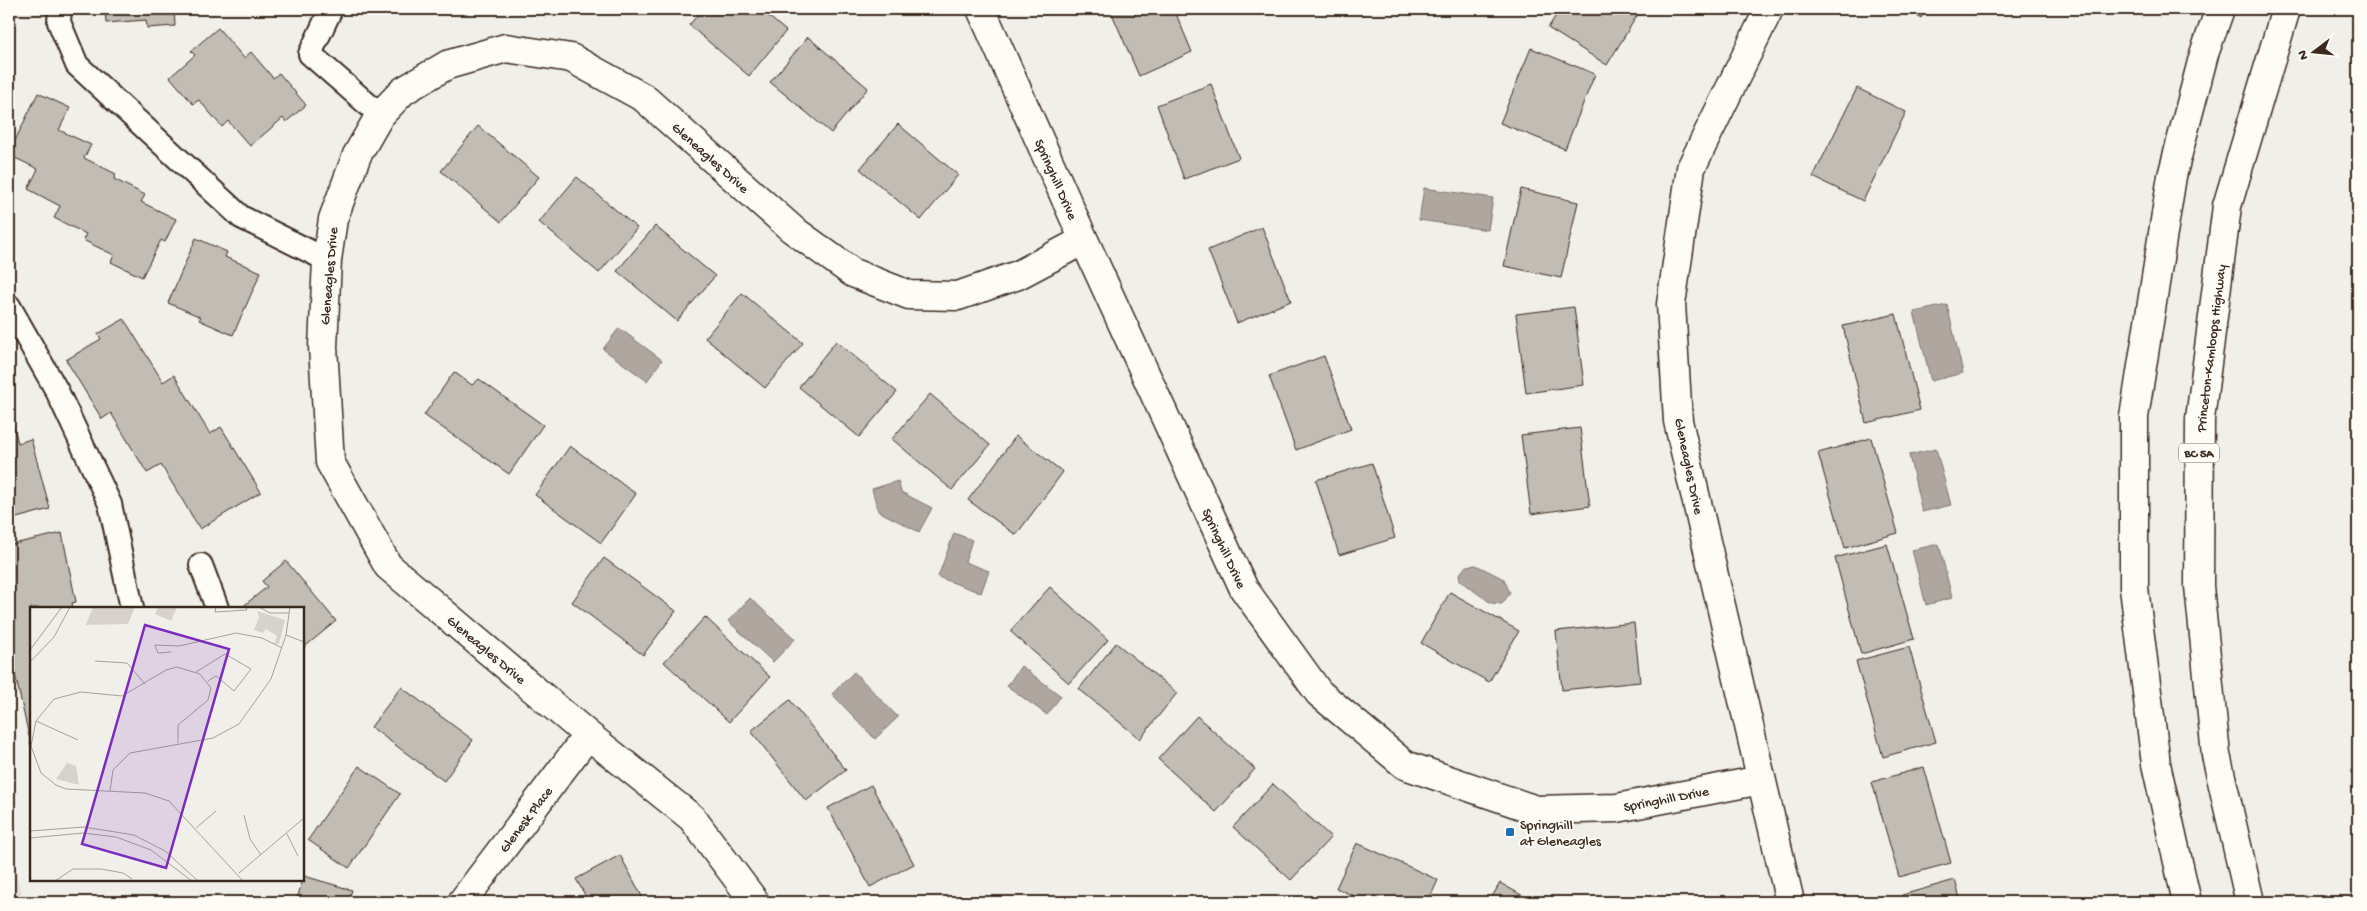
<svg xmlns="http://www.w3.org/2000/svg" width="2367" height="911" font-family="'Gochi Hand',sans-serif">
	<style>
		.built { fill: #e3e0da }
		.water { fill: #aea69f; stroke: #80746b }
		.building { fill: #c1bcb4; stroke: #3b2a1e }
		.lines { fill: none; stroke-linecap: round; stroke-linejoin: round }
		.lane-casing { stroke: #3b2a1e; stroke-width: 26 }
		.street-casing { stroke: #3b2a1e; stroke-width: 31 }
		.primary-casing { stroke: #3b2a1e; stroke-width: 31 }
		.lane { stroke: #fdfcf7; stroke-width: 22 }
		.street { stroke: #fdfcf7; stroke-width: 28 }
		.primary { stroke: #fdfcf7; stroke-width: 28 }
		.poi-dot { fill: #1f6fb2; stroke: #fdfcf7; stroke-width: 2 }
		.labels { text-anchor: middle; stroke-width: 4; stroke-linejoin: round; paint-order: stroke }
		.shield { fill: #fdfcf7; stroke: #75695f; stroke-width: 1 }
		.shield-label { font-size: 12px; font-weight: bold; fill: #3b2a1e }
		.street-label { font-size: 14px; fill: #3b2a1e; stroke: #fdfcf7 }
		.poi-label { font-size: 14px; fill: #3b2a1e; stroke: #fdfcf7; text-anchor: start }
		.inset-road { fill: none; stroke: #a8a098; stroke-width: 1 }
		.view { fill: #7b2cbf; fill-opacity: 0.15; stroke: #7b2cbf; stroke-width: 2.5 }
		.inset-edge { fill: none; stroke: #3b2a1e; stroke-width: 2.5 }
	</style>
	<rect width="100%" height="100%" fill="#f1efea"/>
	<filter id="ink" filterUnits="userSpaceOnUse"><feTurbulence type="fractalNoise" baseFrequency=".02" numOctaves="2"/><feDisplacementMap in="SourceGraphic" scale="10" xChannelSelector="R" yChannelSelector="G"/><feConvolveMatrix kernelMatrix="1 2 1 2 8 2 1 2 1" color-interpolation-filters="sRGB"/></filter>
	<g filter="url(#ink)">
		<path class="built" d="M9,849L24,902H9Z"/>
		<path class="water" d="M1424,188L1493,198L1488,230L1419,220Z
			M1947,305L1963,373L1931,381L1914,312Z
			M619,328L662,360L647,381L603,349Z
			M1936,449L1951,505L1922,512L1909,455Z
			M898,481L901,492L932,508L919,532L878,511L872,489Z
			M954,533L972,540L965,562L989,571L981,593L938,577Z
			M1939,544L1952,598L1926,605L1912,550Z
			M1476,565L1504,579L1510,593L1502,604L1491,603L1460,581L1459,575L1466,566Z
			M750,598L795,639L773,662L728,621Z
			M1021,666L1061,696L1047,715L1007,686Z
			M854,672L898,717L875,739L832,694Z"/>
		<path class="building" d="M105,9H174L175,26L147,28L146,20L106,23Z
			M703,9H760L786,31L749,76L689,25Z
			M1110,9H1174L1192,52L1139,76Z
			M1560,9H1641L1607,65L1548,28Z
			M1905,9H1926L1921,18Z
			M218,28L244,58L251,52L273,78L279,73L306,105L286,122L283,118L250,146L228,121L222,127L199,100L193,104L170,77L195,55L191,51Z
			M808,37L868,88L831,133L770,82Z
			M1531,48L1595,74L1565,149L1500,123Z
			M1211,84L1239,158L1184,179L1157,105Z
			M1857,88L1906,112L1863,201L1813,177Z
			M38,93L70,108L59,130L91,145L84,158L116,174L114,179L145,195L141,202L176,219L165,242L161,240L142,277L111,262L114,255L83,240L86,234L54,218L60,206L28,189L38,169L9,155V153Z
			M898,124L958,175L921,220L860,169Z
			M478,126L539,177L501,222L441,171Z
			M577,177L637,228L599,273L539,222Z
			M1521,189L1578,202L1561,278L1504,266Z
			M655,226L715,276L677,321L617,271Z
			M1262,227L1291,301L1237,323L1208,250Z
			M196,238L227,252L225,257L261,272L233,335L199,320L201,317L168,303Z
			M742,293L803,343L765,388L705,338Z
			M1574,307L1584,385L1526,393L1516,314Z
			M1896,314L1920,410L1866,423L1843,326Z
			M124,319L163,382L174,375L210,434L221,427L261,492L200,529L161,465L147,473L111,413L102,419L66,360L101,339L98,334Z
			M836,341L897,392L859,437L799,387Z
			M1324,356L1351,429L1296,450L1269,376Z
			M454,372L472,385L479,379L543,425L509,474L424,415Z
			M930,394L990,445L952,490L892,439Z
			M9,407L18,443L31,439L50,509L9,520Z
			M1580,428L1590,506L1531,514L1521,435Z
			M1016,436L1063,472L1016,535L968,500Z
			M1871,438L1898,533L1845,548L1818,453Z
			M570,446L636,494L601,543L535,495Z
			M1372,463L1395,538L1339,555L1316,480Z
			M62,533L76,602L72,603L73,608H31V745L9,648V545Z
			M1887,544L1914,639L1861,654L1835,558Z
			M604,558L676,611L643,655L572,602Z
			M286,561L336,621L302,649V608H241L267,587L262,581Z
			M1050,587L1108,640L1069,683L1010,631Z
			M1450,592L1519,631L1489,682L1421,643Z
			M705,617L770,677L729,722L664,662Z
			M1634,623L1640,682L1562,690L1556,631Z
			M1116,643L1177,693L1140,739L1079,689Z
			M1909,647L1936,742L1883,757L1856,661Z
			M401,687L473,740L444,781L371,727Z
			M790,700L846,770L806,801L751,731Z
			M1197,716L1255,769L1216,812L1158,759Z
			M359,766L400,794L349,868L308,840Z
			M1924,767L1951,863L1899,877L1872,782Z
			M1273,784L1331,837L1291,880L1233,827Z
			M871,785L914,864L870,887L828,808Z
			M1357,843L1438,880L1428,902H1367L1336,888Z
			M620,855L645,902H589L576,879Z
			M304,876L352,890L348,902H296Z
			M1955,880L1961,902H1904L1902,895Z
			M1500,883L1534,902H1489Z"/>
		<g class="lines">
			<g class="lane-casing">
				<path id="lane" d="M60,9L59,22L77,65L241,217L327,260
					M331,9L310,54L380,115
					M9,306L57,391L110,504L132,608
					M201,565L217,608"/>
			</g>
			<g class="street-casing">
				<path id="street" d="M981,9L1084,240L1244,589L1319,693L1405,765L1536,810L1617,808L1761,780
					M1769,9L1691,168L1671,304L1678,421L1790,902
					M462,902L588,735
					M755,902L692,818L588,735L388,566L330,462L323,347L327,260L333,219L357,155L380,115L403,91L447,65L506,48L571,58L644,98L792,229L853,273L909,295L958,296L1018,275L1084,240"/>
			</g>
			<g class="primary-casing">
				<path id="primary" d="M2187,902L2156,764L2134,588V417L2172,176L2204,54L2220,9
					M2250,902L2216,755L2199,586L2200,419L2227,206L2286,9"/>
			</g>
			<use href="#lane" class="lane"/>
			<use href="#street" class="street"/>
			<use href="#primary" class="primary"/>
		</g>
	</g>
	<rect class="poi-dot" x="1505" y="827" width="10" height="10" rx="2.5"/>
	<g class="labels">
		<rect class="shield" x="2179" y="443.5" width="40" height="19" rx="4"/>
		<g class="shield-label">
			<text x="2199" y="457">BC 5A</text>
		</g>
		<g class="street-label">
			<text transform="translate(711 157) rotate(42)" y="5">Gleneagles Drive</text>
			<text transform="translate(1057 179) rotate(66)" y="5">Springhill Drive</text>
			<text transform="translate(328 276) rotate(-85)" y="5">Gleneagles Drive</text>
			<text transform="translate(2210 348) rotate(-83)" y="5">Princeton-Kamloops Highway</text>
			<text transform="translate(1690 466) rotate(78)" y="5">Gleneagles Drive</text>
			<text transform="translate(1225 548) rotate(65)" y="5">Springhill Drive</text>
			<text transform="translate(487 649) rotate(40)" y="5">Gleneagles Drive</text>
			<text transform="translate(1666 798) rotate(-11)" y="5">Springhill Drive</text>
			<text transform="translate(525 819) rotate(-53)" y="5">Glenesk Place</text>
		</g>
		<g class="poi-label">
			<text x="1520" y="829">Springhill<tspan x="1520" dy="16">at Gleneagles</tspan></text>
		</g>
	</g>
	<g transform="translate(30 607)">
		<rect width="274" height="274" fill="#f1efea"/>
		<path d="M63,0H105L98,17L56,18ZM128,0H147L141,14L125,7ZM227,4L255,13L249,37H244L247,29L236,22L233,26L224,23L229,10ZM37,156L46,159L49,178L26,172Z" fill="#d7d2cc"/>
		<path class="inset-road" d="M186,0L185,5L217,3L216,0M229,0L240,6H259M256,28L274,35M0,43L32,0M141,45L128,46L125,38L149,39L206,26L232,31L252,41M65,54L97,56L115,77M0,55L24,30L40,0M166,65L195,47L221,62L204,84L186,69L178,74M6,114L48,133M148,136V118L178,93L181,81L170,67L147,60L136,63L92,89L51,85L24,92L6,114L1,139L11,166L26,178L36,182L115,186L139,194L213,274M80,184L83,163L100,146L183,131L209,117L241,72L256,28L260,0M214,208L220,232L231,248M166,221L186,204M0,224L54,220L104,228L135,244L168,274M257,227L268,249M0,231L53,226L86,230L121,243L162,274M209,266L274,211M25,274L43,262H71L93,266L102,272"/>
		<path class="view" d="M115,18L199,42L136,261L52,237Z"/>
		<rect width="274" height="274" class="inset-edge"/>
	</g>
	<rect width="2367" height="911" fill="none" stroke="#fdfcf7" stroke-width="30"/>
	<rect x="15" y="15" width="2337" height="881" fill="none" stroke="#3b2a1e" stroke-width="2" filter="url(#ink)"/>
	<g transform="translate(2314 52) rotate(254)" stroke="#fdfcf7" stroke-width="4" paint-order="stroke">
	<path d="M0-4L9 19L0 12L-9 19Z" fill="#3b2a1e"/>
	<text y="-8" font-size="14" font-weight="bold" text-anchor="middle" fill="#3b2a1e">N</text>
	</g>
</svg>
